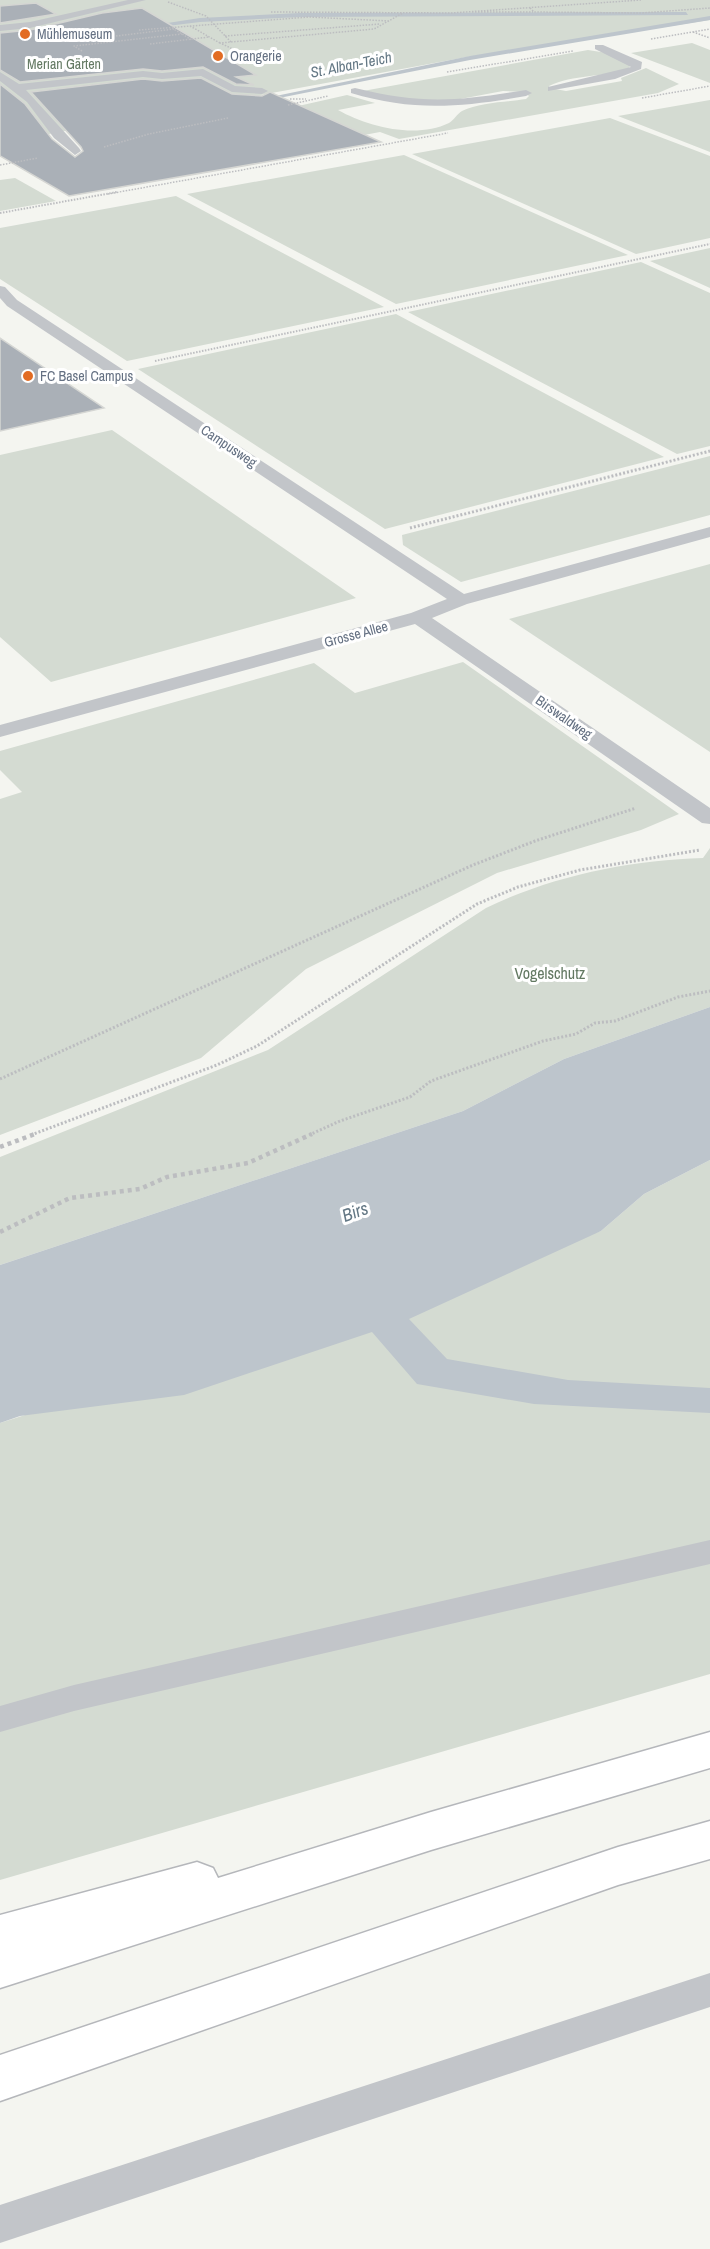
<svg xmlns="http://www.w3.org/2000/svg" width="710" height="2249" font-family="'Archivo Narrow',sans-serif">
	<style>
		.green { fill: #d4dbd2 }
		.water { fill: #bdc5cc }
		.lines { fill: none; stroke-linecap: round; stroke-linejoin: round }
		.stream { fill: #bdc5cc; fill-rule: evenodd }
		.building { fill: #aab0b7; stroke: #d5d6d3; stroke-width: 1.5 }
		.highway-casing { stroke: #b5b7bb; stroke-width: 3 }
		.path-far3 { stroke: #bcbdc0; stroke-width: 1.5; stroke-dasharray: 1.5 1.5; stroke-linecap: butt }
		.path-far2 { stroke: #bcbdc0; stroke-width: 2; stroke-dasharray: 1.5 1.5; stroke-linecap: butt }
		.path-far1 { stroke: #bcbdc0; stroke-width: 3; stroke-dasharray: 2 2; stroke-linecap: butt }
		.path { stroke: #bcbdc0; stroke-width: 4.5; stroke-dasharray: 4 4; stroke-linecap: butt }
		.lane { fill: #c2c5c9; fill-rule: evenodd }
		.highway { fill: #fff; fill-rule: evenodd }
		.poi-dot { fill: #e26c23; stroke: #fff; stroke-width: 2 }
		.labels { text-anchor: middle; stroke-width: 6; stroke-linejoin: round; paint-order: stroke }
		.far-poi-label { font-size: 14px; fill: #647082; stroke: #fff; text-anchor: start }
		.far-park-label { font-size: 14px; fill: #637962; stroke: #fff }
		.far-street-label { font-size: 14px; fill: #647082; stroke: #fff }
		.far-water-label { font-size: 15px; font-style: italic; fill: #647885; stroke: #fff }
		.park-label { font-size: 16px; fill: #637962; stroke: #fff }
		.water-label { font-size: 18px; font-style: italic; fill: #647885; stroke: #fff }
	</style>
	<rect width="100%" height="100%" fill="#f4f5f0"/>
	<path class="green" d="M0,0H710V20L467,57L0,143Z
		M692,43L710,50V83L631,53Z
		M588,50L607,53L631,64L629,68C604,78 573,74 549,86L550,88L566,91L622,81L621,78L646,68L679,84L658,93L399,139L380,132L364,135L249,117L347,95L375,103L338,110C368,127 416,139 449,123C454,120 457,114 462,111C480,102 507,102 526,99L529,96L524,92L503,91L439,103H409L363,91Z
		M710,100V152L618,116Z
		M610,118L710,156V238L636,254L412,154Z
		M404,155L628,255L396,304L187,194Z
		M15,178L56,201L0,211V180Z
		M176,196L384,307L127,361L0,279V228Z
		M710,248V288L650,261Z
		M641,262L710,293V446L677,454L408,312Z
		M396,314L664,457L385,529L138,369Z
		M112,430L356,598L51,682L0,637V455Z
		M710,456V515L461,582L403,545L402,535Z
		M710,564V752L509,619Z
		M463,662L679,814L641,830L497,873L306,969L201,1058L0,1135V799L22,792L0,770V751L314,663L355,693Z
		M710,848V1007L564,1059L463,1111L0,1265V1157L268,1050L486,908C552,876 630,860 703,858Z
		M710,1160V1674L0,1880V1423L601,1231L644,1194Z"/>
	<path class="water" d="M710,1007V1160L644,1194L601,1231L409,1319L447,1359L568,1380L710,1388V1413L534,1404L417,1384L372,1332L184,1395L20,1416L0,1423V1265L463,1111L564,1059Z"/>
	<g class="lines">
		<path class="stream" d="M686,12L688,15L300,17L200,22L151,28L148,26L200,18L300,13Z
			M710,16V20L470,60L264,101L261,99L470,56Z"/>
	</g>
	<path class="building" d="M36,3L56,14L0,23V6Z
		M142,8L256,75L236,77L254,85L236,84L203,67L162,71L143,69L20,82L0,70V33L30,30L102,13Z
		M201,78L232,94L262,96L270,92L381,142L69,196L0,156V84L25,104L52,139L75,157L83,151L81,147L31,92L143,79L162,81Z
		M0,338L104,408L0,431Z"/>
	<g class="lines">
		<g class="highway-casing">
			<path id="highway" d="M710,1732V1768L431,1850L0,1988V1915L197,1862L213,1868L218,1878L431,1812Z
				M710,1821V1859L618,1885L0,2101V2055L618,1847Z"/>
		</g>
		<path class="path-far3" d="M168,2L206,16L231,42
			M530,8L534,12L641,13L710,8
			M271,12L451,13L641,0
			M472,12H533
			M190,26L220,43
			M172,28L192,40
			M139,30L309,17L389,21
			M693,32L710,38
			M116,36L174,29
			M225,36L380,24
			M651,39L710,29
			M150,44L209,37
			M82,51L74,46L182,34
			M256,60L220,43L374,29L403,13
			M447,72L573,51
			M642,98L710,86
			M290,99H306
			M288,105L328,96
			M104,147L149,134L228,118
			M0,165L38,158
			M108,194L448,133"/>
		<path class="path-far2" d="M0,213L117,192
			M155,361L710,244"/>
		<path class="path-far1" d="M410,528L710,451
			M0,1079L473,865L535,841L636,808
			M31,1135L217,1065L257,1046L477,904L518,887L580,870L700,850
			M309,1135L340,1121L410,1097L431,1081L543,1041L576,1034L595,1023L615,1021L678,997L710,991"/>
		<path class="path" d="M0,1147L35,1134
			M0,1232L70,1198L140,1189L167,1177L248,1163L312,1134"/>
		<path class="lane" d="M128,0H146L30,28L0,31V25L30,22Z
			M595,45H603L642,62L641,69L615,79L548,91V87L631,67L595,49Z
			M203,69L235,86L262,88L268,91L262,94L232,92L201,76L162,79L143,77L26,90L79,148L81,151L75,155L54,138L27,102L0,81V72L19,84L143,71L162,73Z
			M355,88C423,105 458,101 526,90L532,93L526,96C462,107 414,112 351,93V89Z
			M0,286L5,287L17,300L464,594L710,527V537L467,604L432,618L710,808V824L702,823L415,624L0,737V725L411,613L447,599L7,306L0,298Z
			M710,1540V1564L74,1711L0,1732V1706L74,1685Z
			M710,1973V2007L0,2243V2205Z"/>
		<use href="#highway" class="highway"/>
	</g>
	<g class="poi-dot">
		<circle cx="25" cy="34" r="6"/>
		<circle cx="218" cy="56" r="6"/>
		<circle cx="28" cy="376" r="6"/>
	</g>
	<g class="labels">
		<g class="far-poi-label">
			<text x="37" y="39">Mühlemuseum</text>
			<text x="230" y="61">Orangerie</text>
			<text x="40" y="381">FC Basel Campus</text>
		</g>
		<g class="far-park-label">
			<text x="64" y="69">Merian Gärten</text>
		</g>
		<g class="far-street-label">
			<text transform="translate(229 446) rotate(34)" y="5">Campusweg</text>
			<text transform="translate(356 634) rotate(-15)" y="5">Grosse Allee</text>
			<text transform="translate(564 717) rotate(35)" y="5">Birswaldweg</text>
		</g>
		<g class="far-water-label">
			<text transform="translate(351 65) rotate(-11)" y="5">St. Alban-Teich</text>
		</g>
		<g class="park-label">
			<text x="550" y="979">Vogelschutz</text>
		</g>
		<g class="water-label">
			<text transform="translate(355 1212) rotate(-20)" y="6">Birs</text>
		</g>
	</g>
</svg>
